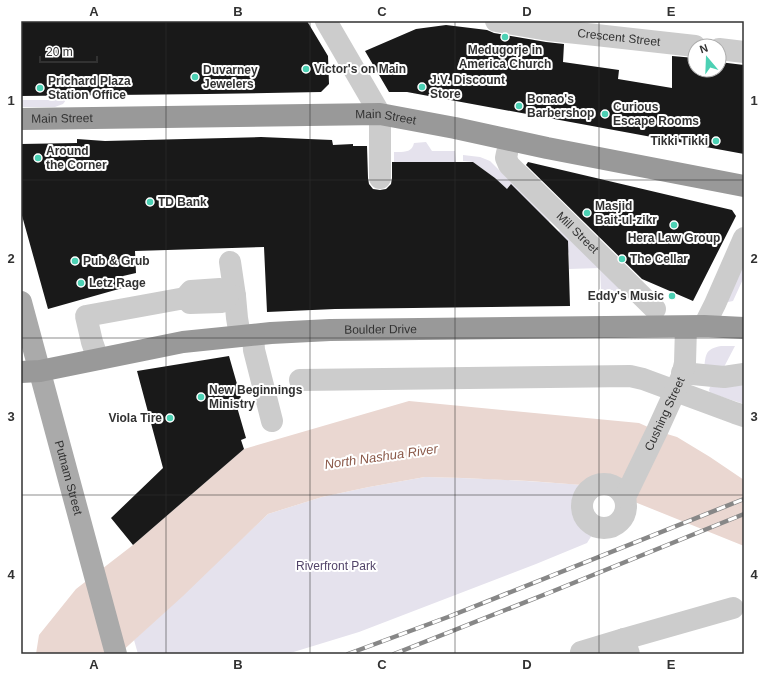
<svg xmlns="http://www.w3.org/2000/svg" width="765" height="675" font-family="Arial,sans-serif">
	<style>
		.green { fill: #e5e2ed }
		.water { fill: #ead7d1 }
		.building { fill: #191919 }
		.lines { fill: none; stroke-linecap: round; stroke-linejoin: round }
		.minor { stroke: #ccc; stroke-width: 22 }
		.major { stroke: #aaa; stroke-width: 22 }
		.highway { stroke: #999; stroke-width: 22 }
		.rail-casing { stroke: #878787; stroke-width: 4.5 }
		.rail { stroke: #fff; stroke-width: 3; stroke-dasharray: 9; stroke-linecap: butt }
		.grid { fill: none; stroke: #323232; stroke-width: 1; stroke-opacity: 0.55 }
		.poi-dot { fill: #4cd1b4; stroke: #fff; stroke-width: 1.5 }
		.labels { text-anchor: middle; stroke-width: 4; stroke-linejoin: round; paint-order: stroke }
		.street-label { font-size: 12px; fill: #323232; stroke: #fff }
		.poi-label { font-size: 12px; font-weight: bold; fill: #323232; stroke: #fff; text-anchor: start }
		.park-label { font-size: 12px; fill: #524469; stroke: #fff }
		.water-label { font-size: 13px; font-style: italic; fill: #8b5949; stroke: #fff }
		.neatline { fill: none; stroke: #323232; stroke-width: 1.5 }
		.grid-label { font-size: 13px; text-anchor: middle; font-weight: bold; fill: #323232 }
	</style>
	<rect width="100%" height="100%" fill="#fff"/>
	<path class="green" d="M21,100H66L63,104L55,107H21Z
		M426,142L432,151H455L456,162H394V152C403,152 412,153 414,143Z
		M463,155L480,157L490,161L550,221L542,228L517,199L495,178L473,162L463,161Z
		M560,230L600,267L603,265L633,294L631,297H614L613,290H601L600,268L569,269V253L552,238Z
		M744,257V277L733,301L723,303Z
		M721,346H735L724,367L704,369C706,354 705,349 721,346Z
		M744,385V404L710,393L709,390L710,387Z
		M425,477C481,478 539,481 595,486C577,499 578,516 597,527L587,543L536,564L359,632L287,654H138L134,640L268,514L322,497L369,487Z"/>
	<path class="water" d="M409,401L639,423L657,431L677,437L710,457L744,480V546L595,486L529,481L463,478L425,477L369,487L322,497L268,514L183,596L119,654H36L39,635L76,589L133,545L244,449Z"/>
	<path class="building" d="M21,21H307L328,56L329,84L321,92L206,94L21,96Z
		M446,25L487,30L494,33L546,42L564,44L563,62L619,70L618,79L672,88V56L695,58V70H719V62L744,65V154L407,92H389L365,51L416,29Z
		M261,137L332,140L333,145L353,144V146H367L368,178L369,184L373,189L380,190L386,189L391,184L392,178V162H473L495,178L507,189L511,184L568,241L570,306L335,309L267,312L264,247L135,251L136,273L123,276L126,287L48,309L21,212V144L77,143V139L105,141Z
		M528,162L732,210L736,216L693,301L642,279L526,165Z
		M229,356L243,405L237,407L246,438L241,440L244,449L133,545L111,518L163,468L137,371Z"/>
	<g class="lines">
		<g class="minor">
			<path d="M326,21L380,114V178"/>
			<path id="s1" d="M496,21L548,30L596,35L695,46"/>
			<path d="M719,49L744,52"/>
			<path id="s2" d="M507,153L506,158L509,165L655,309"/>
			<path d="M228,296H235L230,262"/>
			<path d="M235,296L237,318L240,336"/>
			<path d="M704,326L715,304L744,238"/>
			<path d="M253,335L254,350L272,421"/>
			<path d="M98,359L92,342L86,316L185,298L191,291L220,289L228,296L222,302L190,303L185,298"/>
			<path d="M682,373L724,377L744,374"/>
			<path d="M300,380L630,376L643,379L735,413L744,416"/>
			<circle cx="604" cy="506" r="22"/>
			<path id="s3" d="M625,497L657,431L682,376L685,363L686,327"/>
			<path d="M581,652L624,639"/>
			<path d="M629,654L624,639L733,608"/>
		</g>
		<path class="major" id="s4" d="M21,302L116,654"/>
		<g class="highway">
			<path id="s5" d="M21,119L380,114L455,128L547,148L744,186"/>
			<path id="s6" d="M21,372L40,371L183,342L271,333L330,330L704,326L744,328"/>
		</g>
		<g class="rail-casing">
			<path id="rail" d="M348,654L448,617L744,499
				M394,654L551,592L744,514"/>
		</g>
		<use href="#rail" class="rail"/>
	</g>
	<path class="grid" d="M166,21V654M310,21V654M455,21V654M599,21V654M21,180H744M21,338H744M21,495H744"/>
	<g class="poi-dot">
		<circle cx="505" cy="37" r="4"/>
		<circle cx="306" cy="69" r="4"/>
		<circle cx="195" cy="77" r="4"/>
		<circle cx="422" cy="87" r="4"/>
		<circle cx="40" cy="88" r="4"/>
		<circle cx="519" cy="106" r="4"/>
		<circle cx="605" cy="114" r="4"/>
		<circle cx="716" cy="141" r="4"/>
		<circle cx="38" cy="158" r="4"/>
		<circle cx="150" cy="202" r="4"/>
		<circle cx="587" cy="213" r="4"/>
		<circle cx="674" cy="225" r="4"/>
		<circle cx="622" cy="259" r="4"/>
		<circle cx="75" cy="261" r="4"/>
		<circle cx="81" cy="283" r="4"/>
		<circle cx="672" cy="296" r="4"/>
		<circle cx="201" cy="397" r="4"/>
		<circle cx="170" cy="418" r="4"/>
	</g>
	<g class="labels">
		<g class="street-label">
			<text dy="4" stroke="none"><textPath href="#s1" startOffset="124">Crescent Street</textPath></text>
			<text dy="4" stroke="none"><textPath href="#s5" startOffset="365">Main Street</textPath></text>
			<text dy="4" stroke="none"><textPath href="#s5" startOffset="41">Main Street</textPath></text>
			<text dy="4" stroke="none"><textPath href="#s2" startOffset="109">Mill Street</textPath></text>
			<text dy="4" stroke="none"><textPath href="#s6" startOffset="363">Boulder Drive</textPath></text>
			<text dy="4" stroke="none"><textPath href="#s3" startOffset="92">Cushing Street</textPath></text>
			<text dy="4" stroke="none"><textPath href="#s4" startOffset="182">Putnam Street</textPath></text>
		</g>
		<g class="poi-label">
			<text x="505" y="54" text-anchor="middle">Medugorje in<tspan x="505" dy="14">America Church</tspan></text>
			<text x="314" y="73">Victor's on Main</text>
			<text x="203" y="74">Duvarney<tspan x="203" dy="14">Jewelers</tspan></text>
			<text x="430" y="84">J.V. Discount<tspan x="430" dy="14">Store</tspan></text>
			<text x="48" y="85">Prichard Plaza<tspan x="48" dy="14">Station Office</tspan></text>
			<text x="527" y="103">Bonao's<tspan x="527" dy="14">Barbershop</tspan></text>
			<text x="613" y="111">Curious<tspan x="613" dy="14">Escape Rooms</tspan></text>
			<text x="708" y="145" text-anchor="end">Tikki Tikki</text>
			<text x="46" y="155">Around<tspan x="46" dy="14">the Corner</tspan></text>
			<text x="158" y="206">TD Bank</text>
			<text x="595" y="210">Masjid<tspan x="595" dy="14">Bait-ul-zikr</tspan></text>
			<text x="674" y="242" text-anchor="middle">Hera Law Group</text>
			<text x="630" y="263">The Cellar</text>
			<text x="83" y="265">Pub &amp; Grub</text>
			<text x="89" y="287">Letz Rage</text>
			<text x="664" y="300" text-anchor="end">Eddy's Music</text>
			<text x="209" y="394">New Beginnings<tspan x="209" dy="14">Ministry</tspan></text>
			<text x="162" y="422" text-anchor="end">Viola Tire</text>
		</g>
		<g class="park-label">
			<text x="336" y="570">Riverfront Park</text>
		</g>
		<g class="water-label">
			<text transform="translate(381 456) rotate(-8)" y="5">North Nashua River</text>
		</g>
	</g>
	<rect width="765" height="675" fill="none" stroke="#ffffff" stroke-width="44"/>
	<g transform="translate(707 58) rotate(341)"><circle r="19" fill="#ffffff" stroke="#adadad"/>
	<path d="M0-3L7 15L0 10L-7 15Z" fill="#4cd1b4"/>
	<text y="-6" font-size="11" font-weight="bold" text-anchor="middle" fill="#323232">N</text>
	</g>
	<path d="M40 56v6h57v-6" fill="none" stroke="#323232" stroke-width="2"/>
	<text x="46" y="56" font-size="12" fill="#323232" stroke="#ffffff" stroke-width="3" paint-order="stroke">20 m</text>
	<rect x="22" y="22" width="721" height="631" class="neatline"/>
	<g class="grid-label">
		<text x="94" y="16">A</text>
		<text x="238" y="16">B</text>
		<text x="382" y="16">C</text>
		<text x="527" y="16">D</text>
		<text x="671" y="16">E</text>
		<text x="11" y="105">1</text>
		<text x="754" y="105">1</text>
		<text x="11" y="263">2</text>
		<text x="754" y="263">2</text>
		<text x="11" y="421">3</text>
		<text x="754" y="421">3</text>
		<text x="11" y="579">4</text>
		<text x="754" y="579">4</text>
		<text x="94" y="669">A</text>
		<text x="238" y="669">B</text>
		<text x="382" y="669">C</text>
		<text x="527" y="669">D</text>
		<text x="671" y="669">E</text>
	</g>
</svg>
